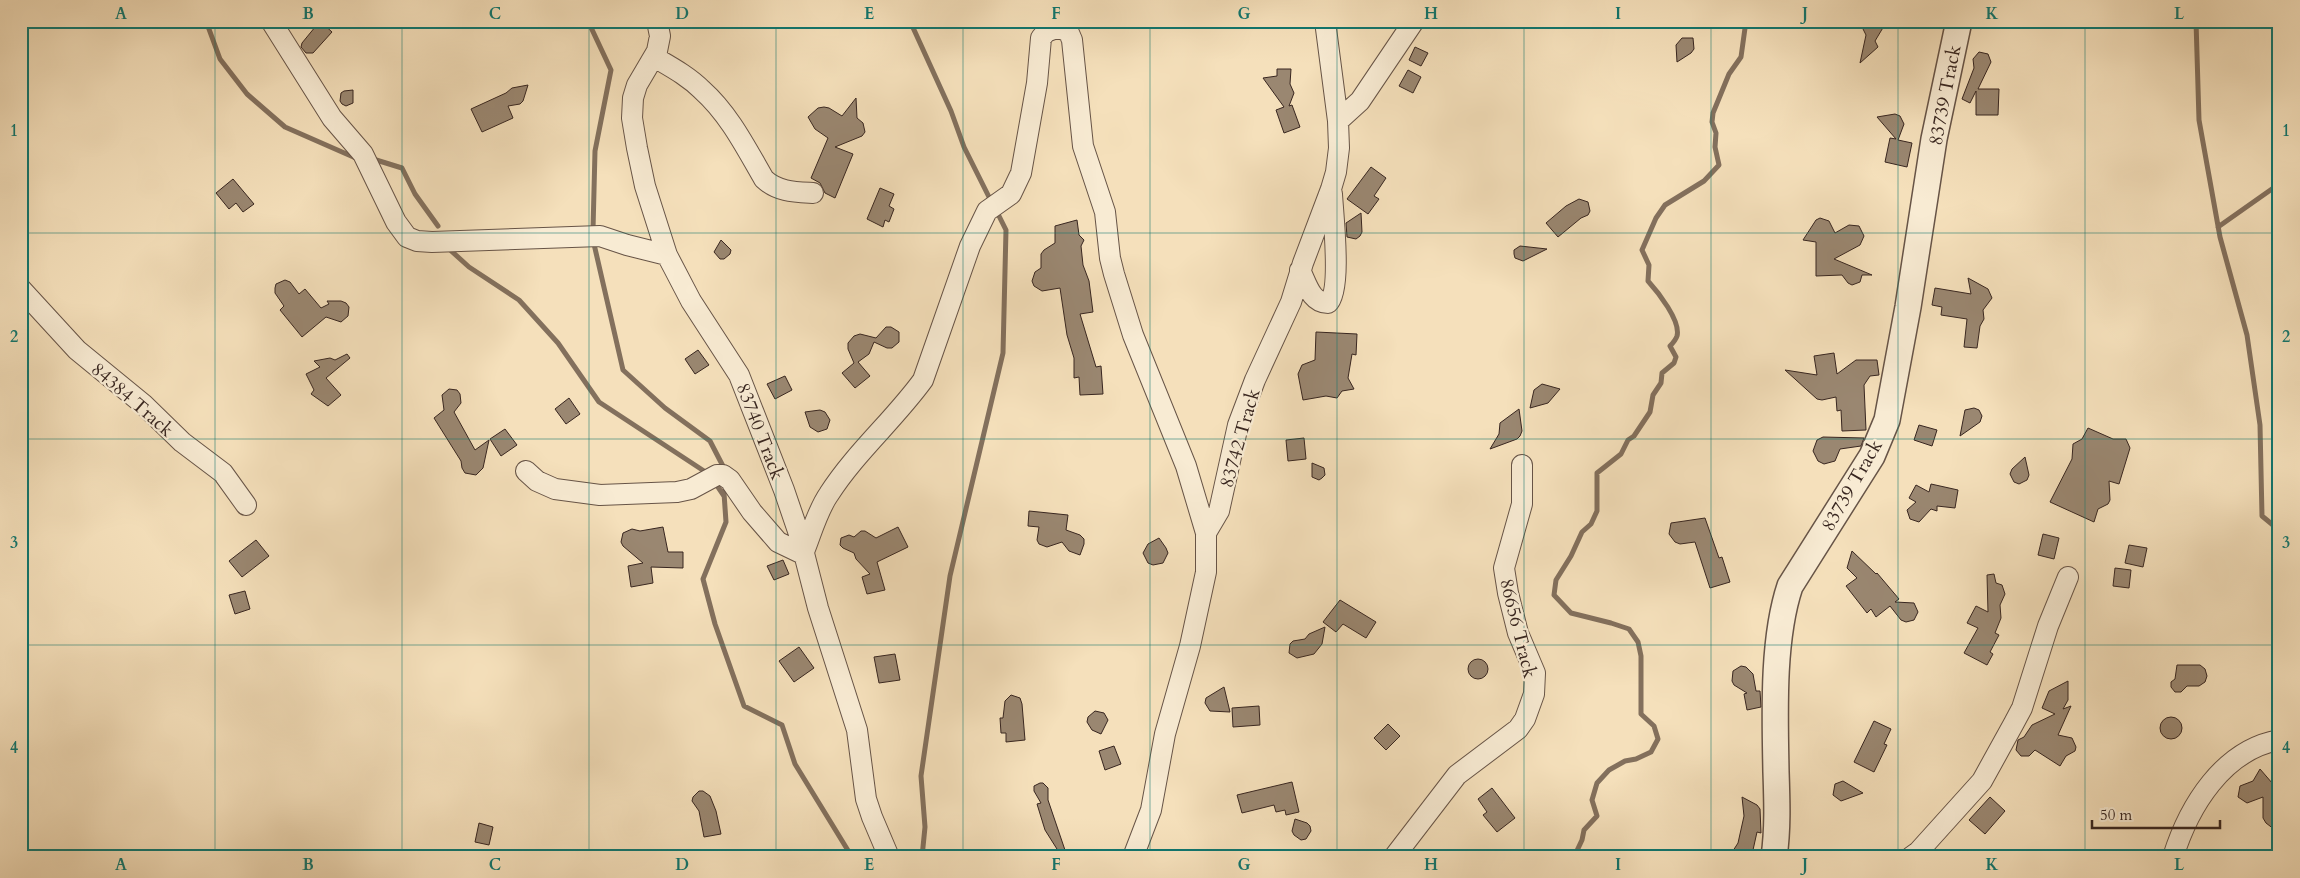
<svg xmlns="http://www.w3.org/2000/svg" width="2300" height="878" font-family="Cardo,serif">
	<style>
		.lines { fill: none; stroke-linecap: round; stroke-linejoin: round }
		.stream { stroke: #83705d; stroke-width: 5 }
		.building { fill: #9a8771; stroke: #382620 }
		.minor-casing { stroke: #675447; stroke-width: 22 }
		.tertiary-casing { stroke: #675447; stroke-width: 28 }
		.minor { stroke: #f8ebd3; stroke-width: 20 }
		.tertiary { stroke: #f8ebd3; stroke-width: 25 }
		.grid { fill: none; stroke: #0f766e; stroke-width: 1; stroke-opacity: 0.55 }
		.labels { text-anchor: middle; stroke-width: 4.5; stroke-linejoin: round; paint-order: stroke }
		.street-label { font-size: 19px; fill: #382620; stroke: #f8ebd3 }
		.neatline { fill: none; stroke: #0f766e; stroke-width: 2 }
		.grid-label { font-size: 16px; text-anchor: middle; font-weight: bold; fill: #0f766e }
	</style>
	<rect width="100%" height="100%" fill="#f5e0bb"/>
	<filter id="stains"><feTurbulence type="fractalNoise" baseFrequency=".004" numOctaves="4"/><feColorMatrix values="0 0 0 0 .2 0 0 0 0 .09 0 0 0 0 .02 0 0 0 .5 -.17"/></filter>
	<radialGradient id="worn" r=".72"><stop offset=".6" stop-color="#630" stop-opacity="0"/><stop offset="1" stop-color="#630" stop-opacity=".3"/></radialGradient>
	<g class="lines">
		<path class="stream" d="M206,21L220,59L247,94L285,127L358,159
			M588,21L611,70L595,151L593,230
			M910,21L951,111L964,147L992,203
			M2196,21L2199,120L2220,237L2247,335L2260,425L2262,516L2279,530
			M373,159L402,168L415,194L438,226
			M2218,227L2279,184
			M594,244L623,370L665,408L710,441L725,470
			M448,248L469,267L519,300L558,343L599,402L704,471
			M716,484L724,496
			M727,486L724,493L726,522L703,579L715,624L744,706L782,725L795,764L852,857
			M21,702L24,699
			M922,857L925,827L921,776L950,576L1003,353L1006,230L996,210
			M1574,857L1582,840L1584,830L1597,816L1592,800L1597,783L1609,770L1625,761L1636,759L1651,752L1658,739L1654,726L1641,714V656L1638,642L1629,629L1611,623L1571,613L1554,595L1556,580L1571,556L1582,532L1591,524L1597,511V473L1621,454L1628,440L1634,436L1650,412L1653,395L1661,383L1662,373L1674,363L1676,357L1670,346C1672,344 1676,339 1677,336C1681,321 1658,292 1648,281L1649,265L1642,250L1656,218L1665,205L1704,181L1719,165L1715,147L1716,133L1712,122L1713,113L1729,74L1741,57L1746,21"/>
	</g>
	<path class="building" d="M320,21L332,32L313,53H306L301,47L302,43Z
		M1859,21H1887L1875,41L1878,47L1860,63L1866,35Z
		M1682,38H1693L1694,49L1691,53L1677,62L1676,45Z
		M1415,47L1428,53L1421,66L1409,60Z
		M1979,52L1988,54L1991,62L1978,89H1999L1998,115H1976V91L1970,103L1962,99L1974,68L1973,59Z
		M1277,69H1291L1290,84L1294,93L1289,106L1292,105L1300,127L1284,133L1276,110L1284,107L1263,78L1277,76Z
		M1408,70L1421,77L1413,93L1399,86Z
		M528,85L523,101L520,104L508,106L513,118L482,132L471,109L506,93L512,88Z
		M353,90V103L346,106L342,104L340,101L341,93L344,91Z
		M856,98L857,118L863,123L865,132L862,136L835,147L853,154L835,198L825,193L820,183L811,178L828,138L815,129L808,117L818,108L824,107L829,108L842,116Z
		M1895,114L1900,116L1904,124L1898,140L1912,143L1907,167L1885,162L1890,138L1896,139L1877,117Z
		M1371,167L1386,178L1374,196L1379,199L1368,214L1347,199Z
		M233,179L254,204L243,212L236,203L229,209L216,193Z
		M880,188L894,194L889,206L894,209L889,222L885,220L883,227L867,219Z
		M1579,199L1588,202L1590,211L1588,215L1581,218L1558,237L1546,223L1566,206Z
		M1361,213L1362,232L1360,236L1356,239L1347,237L1346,223Z
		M1820,218L1829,221L1835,233L1849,225L1859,226L1864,236L1860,245L1834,259L1872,275H1862L1860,282L1852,285L1848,283L1842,275L1816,276V242L1803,240L1816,220Z
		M1077,220L1079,235L1084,240L1081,246L1083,265L1089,281L1093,312L1080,314L1096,367L1101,366L1103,394L1080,395L1079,377L1074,378V358L1067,335L1060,288L1042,291L1034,286L1032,281L1035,272L1041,268V254L1044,250L1055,243V226Z
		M721,240L731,250L730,254L724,259H720L714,252Z
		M1520,246L1547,249L1523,261L1515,258L1514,254V250Z
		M1968,278L1988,289L1992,298L1983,310L1984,319L1980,326L1977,348L1964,347L1967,319L1941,315L1942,307L1932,305L1935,288L1971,294Z
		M285,280L290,282L299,294L305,289L321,308L329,304L327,301H341L346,303L349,307L348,316L341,322L326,317L302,337L280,310L284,306L275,293V288L276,284Z
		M886,327H891L899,332V342L892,348H887L874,342L869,354L858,362L870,376L855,388L842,373L854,363L848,349V343L854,336L860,334L876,338Z
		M1316,332L1357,334L1356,355L1352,354L1348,378L1354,389L1342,391L1337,398L1326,396L1303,400L1298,374L1302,365L1315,360Z
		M698,350L709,365L695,374L685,359Z
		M1834,353L1837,374L1856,360H1877L1879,375L1870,376L1864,385L1866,430L1842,431L1841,410L1837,411L1836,397L1822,400L1817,399L1785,370L1817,375L1814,356Z
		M347,354L350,358L326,378L341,395L328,406L311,394L314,390L306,374L320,367L314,361L330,358L335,360Z
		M785,376L792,390L775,399L767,384Z
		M1542,384L1560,389L1548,403L1530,408L1534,390Z
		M449,389L457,390L460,394L461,403L454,412L475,450L489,440L483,468L476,475L465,473L462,468L461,461L434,418L444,410L442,395Z
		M569,398L580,414L566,424L555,409Z
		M1974,408L1979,410L1982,416L1980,422L1960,436L1965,410Z
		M1519,409L1522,431L1520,436L1517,439L1490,449L1499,434L1500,423Z
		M820,410L825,412L830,420L827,429L818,432L810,427L805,412Z
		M1919,425L1937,430L1932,446L1914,440Z
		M2088,428L2113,439H2126L2130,448L2119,484L2109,481L2110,500L2108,504L2098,509L2094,522L2050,502L2072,459L2073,444L2082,439Z
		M505,429L517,445L501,456L490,439Z
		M1823,437L1864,438L1861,446L1840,449L1835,461L1824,464L1818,461L1813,451L1817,440Z
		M1304,438L1306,459L1288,461L1286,440Z
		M2025,457L2029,475L2027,480L2019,484L2014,482L2010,474L2012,469Z
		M1312,463L1324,468L1325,475L1322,478L1319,480L1312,477Z
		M1931,484L1958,490L1955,508L1937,506V511L1931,509L1919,522L1910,519L1907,510L1916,502L1909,498L1916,485L1929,492Z
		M1029,511L1068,515L1066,530L1080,535L1084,539V544L1080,555L1069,551L1062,542L1047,547L1039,544L1037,540L1039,527L1028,526Z
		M1705,518L1719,558L1722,557L1730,582L1710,588L1695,542L1680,544L1675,542L1669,534L1671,523Z
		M663,527L668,552H683V568L651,567L653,583L631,587L628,566L643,563L623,546L621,542L623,533L632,529L640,531Z
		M898,527L908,547L877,562L885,590L867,594L862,577L870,574L856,559L854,553L843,548L840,545L841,538L849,535L854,537L861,531H865L876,538Z
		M2043,534L2059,538L2054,559L2038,555Z
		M1159,538L1166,548L1168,553L1163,563L1153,565L1148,563L1143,553L1148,544Z
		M256,540L269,556L242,577L229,561Z
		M2129,545L2147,548L2143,567L2125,563Z
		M1852,551L1876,574L1877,573L1899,599L1895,602L1914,603L1918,612L1914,620L1906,622L1901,620L1890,606L1876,617L1871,609L1867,613L1846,586L1857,578L1847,568Z
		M783,560L789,574L774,580L767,566Z
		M2115,568L2131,570L2129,588L2113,586Z
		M1994,574L1996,583L2002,585L2005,594L2000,605L2001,618L1995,633L1999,635L1990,652L1993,654L1987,665L1964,653L1978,628L1967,623L1976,606L1988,612L1987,575Z
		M245,591L250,609L235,614L229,595Z
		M1340,600L1376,622L1366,638L1343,624L1336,632L1323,622Z
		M1325,627L1322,644L1314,654L1297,658L1289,653L1290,644L1293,641L1305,639L1309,634Z
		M799,647L814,668L794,682L779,661Z
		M895,654L900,680L879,683L874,657Z
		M1468 669a10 10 0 1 1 20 0a10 10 0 1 1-20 0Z
		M2177,665H2200L2205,669L2207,676L2205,682L2199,686H2187L2181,692H2175L2171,687V682L2175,679Z
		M1741,666L1746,667L1753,674L1756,691H1760L1761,707L1747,710L1744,694L1747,693L1734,685L1732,681L1733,671Z
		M2068,681V700L2063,709L2071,706L2058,735L2072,738L2076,747L2075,751L2066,756L2060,766L2035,750L2029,756H2021L2016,750L2018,740L2024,737L2032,725L2055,714L2042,708L2049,691Z
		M1224,687L1230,712L1210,711L1205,703L1206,698Z
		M1011,695L1020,698L1022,704L1025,740L1006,742V733H1001L1000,718H1003L1005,701Z
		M1259,706L1260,725L1233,727L1232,708Z
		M1095,711L1104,713L1108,720L1101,734L1092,730L1087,722L1088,717Z
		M2160 728a11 11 0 1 1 22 0a11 11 0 1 1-22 0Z
		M1874,721L1891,729L1884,744L1887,745L1874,772L1854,762Z
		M1388,724L1400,736L1386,750L1374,738Z
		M1114,746L1121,764L1105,770L1099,751Z
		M2260,769L2279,791V833L2266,823L2263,818V797L2247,803L2238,797L2240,786L2253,781Z
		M1843,781L1863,793L1841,801L1833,795L1835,784Z
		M1292,782L1299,812L1286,815L1285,810L1276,812L1274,805L1242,813L1237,795Z
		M1040,783H1043L1048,788V800L1067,856L1065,857H1062L1045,830L1037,804L1041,803L1034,791V786Z
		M1492,788L1515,818L1497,832L1483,815L1487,812L1478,799Z
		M699,791H703L710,796L716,811L721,834L704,837L699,811L692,801L693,797Z
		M1742,797L1757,805L1760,809L1761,833L1757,832L1753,850L1755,857H1729L1738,843L1744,816Z
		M1990,797L2005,811L1985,834L1969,820Z
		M1295,819L1307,823L1310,826L1311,831L1306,839L1301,840L1294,835L1292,831Z
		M479,823L493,827L489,845L475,842Z"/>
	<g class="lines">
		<g class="minor-casing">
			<path id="minor" d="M271,21L332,118L363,154L396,222L407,237L417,241L432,242L600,236L627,245L667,255
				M657,21L660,36L657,51L637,85L633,98L632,118L637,148L645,186L667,255L691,301L739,375L784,490L799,534L818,608L857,730L866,799L872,817L889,857
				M654,57C671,67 688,76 702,90C729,114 746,148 764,179C778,192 795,192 813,193
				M1338,121L1360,101L1414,21
				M1300,270C1307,284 1311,303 1328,303C1342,291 1333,214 1332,194
				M21,289L77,350L143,404L182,442L223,473L246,505
				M526,471L537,481L555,489L600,495L677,492L691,489L717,475H723L730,480L752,512L778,542L803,554C811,535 817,511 829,494C856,452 894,420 923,380L970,246L987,211L1011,194L1021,173L1037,83L1041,38L1046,32L1054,29H1063L1069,33L1072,40L1083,146L1105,212L1110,258L1114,274L1133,335L1186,466L1206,533
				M1133,857L1151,810L1165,734L1190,646L1206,572V533L1219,511L1238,425L1255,380L1291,302L1303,263L1331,189L1336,172L1339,148L1338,121L1325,21
				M1394,857L1457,775L1518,729L1525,719L1534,694L1535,673L1518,633L1508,593L1504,568L1522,504V465
				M1911,857L1918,852L1982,781L2014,723L2022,708L2048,626L2068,577
				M2173,857C2189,806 2223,750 2279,740"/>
		</g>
		<g class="tertiary-casing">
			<path id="tertiary" d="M1774,857C1778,829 1777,801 1776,772C1775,715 1772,640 1790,586L1872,456L1887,420L1908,307L1934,139L1959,21"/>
		</g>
		<use href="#minor" class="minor"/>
		<use href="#tertiary" class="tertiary"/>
	</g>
	<path class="grid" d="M215,21V857M402,21V857M589,21V857M776,21V857M963,21V857M1150,21V857M1337,21V857M1524,21V857M1711,21V857M1898,21V857M2085,21V857M21,233H2279M21,439H2279M21,645H2279"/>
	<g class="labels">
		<g class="street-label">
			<text transform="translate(1944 95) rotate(-79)" y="7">83739 Track</text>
			<text transform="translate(133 399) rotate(41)" y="7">84384 Track</text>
			<text transform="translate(761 431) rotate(69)" y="7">83740 Track</text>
			<text transform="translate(1239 438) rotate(-74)" y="7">83742 Track</text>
			<text transform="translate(1851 485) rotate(-60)" y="7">83739 Track</text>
			<text transform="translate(1519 628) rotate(76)" y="7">86656 Track</text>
		</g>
	</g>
	<rect width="2300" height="878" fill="none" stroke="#f5e0bb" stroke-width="55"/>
	<path d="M2092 820v8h128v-8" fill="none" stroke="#382620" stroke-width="2.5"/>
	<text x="2100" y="820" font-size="15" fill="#382620" stroke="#f8ebd3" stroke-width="4" paint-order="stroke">50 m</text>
	<rect x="28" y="28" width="2244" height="822" class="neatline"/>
	<g class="grid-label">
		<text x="121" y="19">A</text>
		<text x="308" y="19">B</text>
		<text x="495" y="19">C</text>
		<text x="682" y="19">D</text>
		<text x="869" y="19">E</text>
		<text x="1056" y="19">F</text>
		<text x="1244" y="19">G</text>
		<text x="1431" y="19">H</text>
		<text x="1618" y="19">I</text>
		<text x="1805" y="19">J</text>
		<text x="1992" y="19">K</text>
		<text x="2179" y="19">L</text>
		<text x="14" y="136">1</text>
		<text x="2286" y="136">1</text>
		<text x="14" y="342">2</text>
		<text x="2286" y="342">2</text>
		<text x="14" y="548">3</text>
		<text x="2286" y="548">3</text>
		<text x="14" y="753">4</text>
		<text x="2286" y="753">4</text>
		<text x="121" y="870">A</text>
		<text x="308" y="870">B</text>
		<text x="495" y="870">C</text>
		<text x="682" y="870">D</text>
		<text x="869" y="870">E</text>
		<text x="1056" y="870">F</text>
		<text x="1244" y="870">G</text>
		<text x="1431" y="870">H</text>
		<text x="1618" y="870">I</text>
		<text x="1805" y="870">J</text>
		<text x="1992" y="870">K</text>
		<text x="2179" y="870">L</text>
	</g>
	<rect width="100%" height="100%" filter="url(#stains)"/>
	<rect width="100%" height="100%" fill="url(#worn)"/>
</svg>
